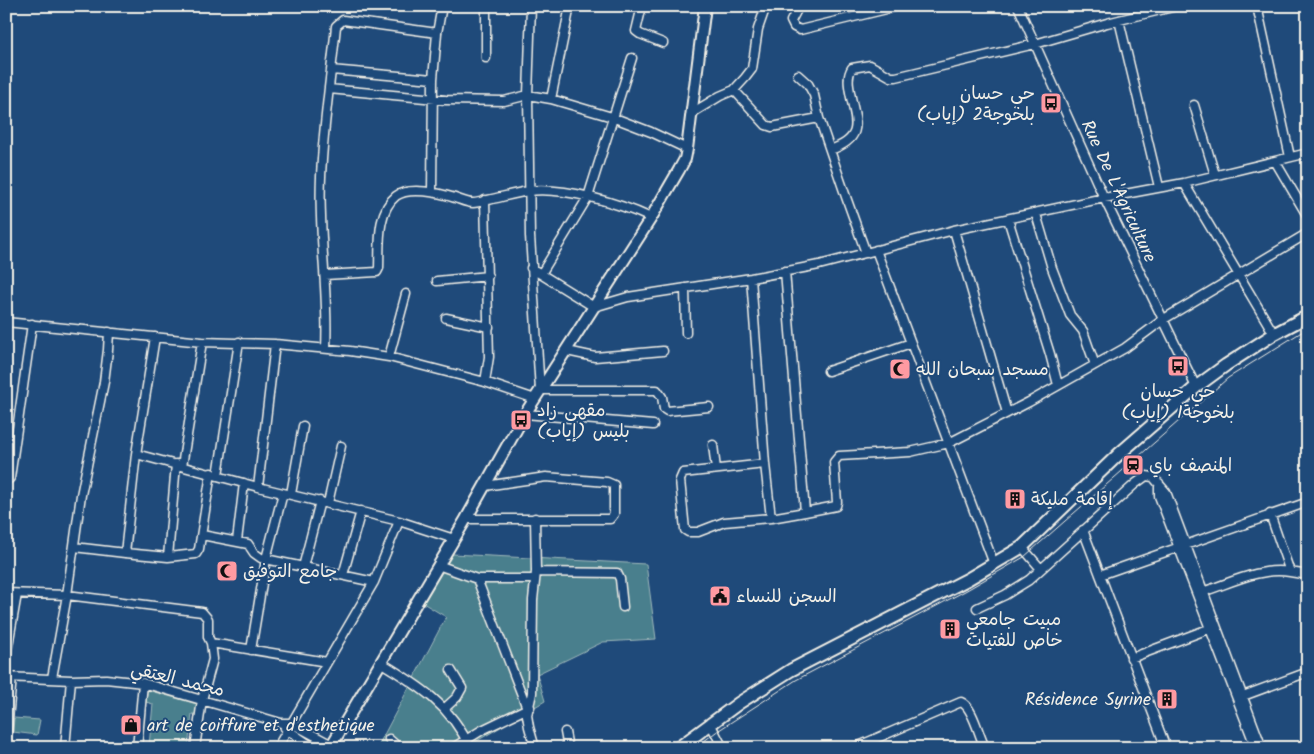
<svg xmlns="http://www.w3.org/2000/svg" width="1314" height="754" font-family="Kalam,'Playpen Sans Arabic',sans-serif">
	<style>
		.green { fill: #4a7f8d; stroke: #9fb8ba }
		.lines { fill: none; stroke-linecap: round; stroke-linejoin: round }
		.minor-casing { stroke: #f4f1e8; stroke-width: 11 }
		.tertiary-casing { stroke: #f4f1e8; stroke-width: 14 }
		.secondary-casing { stroke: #f4f1e8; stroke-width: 15 }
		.minor { stroke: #1f4a7a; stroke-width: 8 }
		.tertiary { stroke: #1f4a7a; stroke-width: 10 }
		.secondary { stroke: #1f4a7a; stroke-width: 11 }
		.tram { stroke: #f4f1e8; stroke-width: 1 }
		.labels { text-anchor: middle; stroke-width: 4; stroke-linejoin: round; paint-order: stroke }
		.poi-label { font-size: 18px; fill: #f4f1e8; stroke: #1f4a7a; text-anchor: start }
		.street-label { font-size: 18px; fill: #f4f1e8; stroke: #1f4a7a }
	</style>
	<rect width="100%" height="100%" fill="#1f4a7a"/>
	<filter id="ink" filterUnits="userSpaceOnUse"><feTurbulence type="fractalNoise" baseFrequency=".02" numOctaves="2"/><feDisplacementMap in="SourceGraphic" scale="10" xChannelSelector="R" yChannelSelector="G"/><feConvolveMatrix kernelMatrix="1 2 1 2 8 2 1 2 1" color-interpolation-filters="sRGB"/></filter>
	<g filter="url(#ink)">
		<path class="green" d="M452,554L646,564L656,639L603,642L537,674L545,701L465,748H377L446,617L423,603Z
			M147,690L197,704L199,714H192L188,748H140V746H149L153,704L146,702Z
			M14,718L40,720L37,735L13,732Z"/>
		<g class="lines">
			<g class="minor-casing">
				<path id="minor" d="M486,6V58
					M531,6L528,95L530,236L540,390H657L662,397L664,409L667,411L709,407
					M642,6L636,31L640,34L663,43
					M799,6L791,21L794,27L800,30L899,6
					M1018,6L1104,198L1196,387
					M1257,6L1290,157
					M1119,20L1159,187
					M331,70L433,79
					M798,75L808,84L814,95L819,118L846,197L866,253
					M329,89L446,100L504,101L528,95L551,99L612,117L651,132L687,149
					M734,90L766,125L772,127L819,118
					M551,99L570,6
					M1194,105L1215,175
					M692,113L720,96L734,90L745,78L752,69L758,29L766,6
					M830,150C869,137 853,117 849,86C848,79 848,74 852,68L870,65L891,77H896L1035,44L1107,23L1177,6
					M1275,161L1308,217
					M1184,183L1274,334
					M432,192L433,79L437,33L442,6
					M1036,214L1052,268L1070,315L1083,331L1095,365
					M1008,219L1050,354L1058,385
					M954,230L1007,413
					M876,250L994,564
					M531,268L594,307L628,297L751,278L819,265L954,230L1104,198L1184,183L1308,153
					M785,271L805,512L836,506L837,502L834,462L839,456L910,452L949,443L1029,402L1125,348L1164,319L1308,233
					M541,274L588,197L632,58
					M325,275L377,272L379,268C380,246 376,212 396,196C409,186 440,193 455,198C461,200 467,203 473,203C478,203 484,201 488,200C502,197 516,193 529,191C565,187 619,203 651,218
					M751,278L765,464L771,518
					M437,281L488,276
					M685,288L686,333
					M446,318L489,327
					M6,322L202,342L275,344L350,351L389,357L485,382L535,399
					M326,348C329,291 318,234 321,177C323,127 331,76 336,26L343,20L437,33
					M567,351L595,357L663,351
					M389,357L406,294
					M828,371L911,343
					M485,382L489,357L485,200
					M525,414L653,425
					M713,445L716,469
					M136,454L258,487L399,521L454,539
					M765,464L683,473L680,480L685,530L688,532H698L724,522L771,518L805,512
					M182,466L202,342
					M218,475L239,342
					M6,481L10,478L32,324
					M1159,483V496L1256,748
					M258,487L275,344
					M291,494L303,426
					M328,503L341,446
					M535,518L536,572L617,573L620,579L623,607
					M466,519H610L614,514V485L607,482L546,477L485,486
					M1083,530L1166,748
					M202,535L248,544L254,553L261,558L374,582
					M237,541L244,483
					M74,547L125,553L168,557L196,554L199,549L211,473
					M1022,547L1041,569
					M125,553L136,454L155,337
					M168,557L176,464
					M438,565L477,579H534
					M303,567L320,501
					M1290,572L1308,575
					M343,575L361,511
					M1100,575L1308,502
					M477,579L527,708
					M6,593L67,595L202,612L208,619V637L211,643L213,659L202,700L195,748
					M1199,593C1229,584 1258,567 1290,572L1270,514
					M977,608L1005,595L1029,580L1135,484L1146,476L1153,477L1166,492L1262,748
					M211,643L327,662
					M251,650L266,559L283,493
					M6,657L17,594
					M1131,658L1214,627
					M380,662C418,685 451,705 470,748
					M6,677L71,680L106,679L143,683L281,723H291L332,745
					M52,678L67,595L81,495L104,382L108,350L109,332
					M1243,696L1308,672
					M444,709L457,697L462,688L451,670
					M710,723L723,748
					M285,728L314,748
					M565,732L568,748
					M389,739L399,748
					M6,740L12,677
					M65,748L71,680
					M137,748L143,683
					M277,748L374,582L399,521
					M453,748L482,730L530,707
					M535,748L529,727L527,715L532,693L533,600L536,572
					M854,748L961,702C972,706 978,732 983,743V748"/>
			</g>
			<g class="tertiary-casing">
				<path id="tertiary" d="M330,748L466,519L525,414L651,218L679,170L685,159L687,149L705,6"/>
			</g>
			<g class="secondary-casing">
				<path id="secondary" d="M678,748L739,703L791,670L968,579L1022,547L1119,454L1196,387L1226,365L1274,334L1308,316"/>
			</g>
			<use href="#minor" class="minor"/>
			<use href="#tertiary" class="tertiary"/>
			<use href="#secondary" class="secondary"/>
			<path class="tram" d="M695,748L716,732L796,680L965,591L1024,557L1228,378L1308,328"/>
		</g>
	</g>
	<defs>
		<g id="bus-square" transform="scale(1.125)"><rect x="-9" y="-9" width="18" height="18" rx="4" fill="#ff9aa2" stroke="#1f4a7a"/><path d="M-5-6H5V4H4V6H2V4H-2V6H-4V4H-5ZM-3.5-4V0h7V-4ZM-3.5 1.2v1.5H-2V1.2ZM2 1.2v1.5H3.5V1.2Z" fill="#111"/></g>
		<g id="mosque-square" transform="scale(1.125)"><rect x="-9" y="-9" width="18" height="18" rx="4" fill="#ff9aa2" stroke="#1f4a7a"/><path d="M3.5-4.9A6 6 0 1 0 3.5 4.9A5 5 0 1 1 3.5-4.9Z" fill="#111"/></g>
		<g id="station-square" transform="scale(1.125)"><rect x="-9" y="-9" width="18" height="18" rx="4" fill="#ff9aa2" stroke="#1f4a7a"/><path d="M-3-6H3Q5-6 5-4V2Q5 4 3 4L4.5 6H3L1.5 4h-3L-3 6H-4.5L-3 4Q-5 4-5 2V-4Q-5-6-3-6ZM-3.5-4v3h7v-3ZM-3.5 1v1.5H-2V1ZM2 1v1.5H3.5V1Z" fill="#111"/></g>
		<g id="building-square" transform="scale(1.125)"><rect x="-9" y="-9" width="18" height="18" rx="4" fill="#ff9aa2" stroke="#1f4a7a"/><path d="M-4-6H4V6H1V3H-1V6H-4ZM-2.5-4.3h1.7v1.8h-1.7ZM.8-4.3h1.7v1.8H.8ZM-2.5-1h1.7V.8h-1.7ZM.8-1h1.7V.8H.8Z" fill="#111"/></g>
		<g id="civic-square" transform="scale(1.125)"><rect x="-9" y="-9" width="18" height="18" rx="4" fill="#ff9aa2" stroke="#1f4a7a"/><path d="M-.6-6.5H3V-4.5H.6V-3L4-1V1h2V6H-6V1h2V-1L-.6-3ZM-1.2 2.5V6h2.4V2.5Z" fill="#111"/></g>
		<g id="shop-square" transform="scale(1.125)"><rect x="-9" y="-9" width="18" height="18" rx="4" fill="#ff9aa2" stroke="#1f4a7a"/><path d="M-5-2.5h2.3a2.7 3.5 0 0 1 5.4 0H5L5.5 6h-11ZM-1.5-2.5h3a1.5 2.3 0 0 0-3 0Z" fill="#111"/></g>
	</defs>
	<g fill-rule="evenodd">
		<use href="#bus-square" x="1051" y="103"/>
		<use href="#bus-square" x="1178" y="366"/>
		<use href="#mosque-square" x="900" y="369"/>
		<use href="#bus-square" x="521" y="420"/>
		<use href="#station-square" x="1133" y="465"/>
		<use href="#building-square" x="1015" y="499"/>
		<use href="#mosque-square" x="227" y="571"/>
		<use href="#civic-square" x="720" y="596"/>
		<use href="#building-square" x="950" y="629"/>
		<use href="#building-square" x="1167" y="699"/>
		<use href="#shop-square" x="131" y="725"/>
	</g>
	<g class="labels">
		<g class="poi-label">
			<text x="1035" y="99" text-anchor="end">حي حسان<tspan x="1035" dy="21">بلخوجة2 (إياب)</tspan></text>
			<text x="916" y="375">مسجد سبحان الله</text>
			<text x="1178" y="397" text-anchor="middle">حي حسان<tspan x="1178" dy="21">بلخوجة1 (إياب)</tspan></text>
			<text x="537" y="416">مقهى زاد<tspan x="537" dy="21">بليس (إياب)</tspan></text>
			<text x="1149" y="471">المنصف باي</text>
			<text x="1031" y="505">إقامة مليكة</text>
			<text x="243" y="577">جامع التوفيق</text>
			<text x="736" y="602">السجن للنساء</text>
			<text x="966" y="625">مبيت جامعي<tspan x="966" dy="21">خاص للفتيات</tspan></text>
			<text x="1151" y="705" text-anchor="end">Résidence Syrine</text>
			<text x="147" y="731">art de coiffure et d'esthetique</text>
		</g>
		<g class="street-label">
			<text transform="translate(1119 191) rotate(65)" y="6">Rue De L'Agriculture</text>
			<text transform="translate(178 679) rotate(14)" y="6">محمد العتقي</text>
		</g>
	</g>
	<rect width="1314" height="754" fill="none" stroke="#1f4a7a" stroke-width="25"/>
	<rect x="12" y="12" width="1289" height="729" fill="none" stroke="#f4f1e8" stroke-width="2" filter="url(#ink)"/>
</svg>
